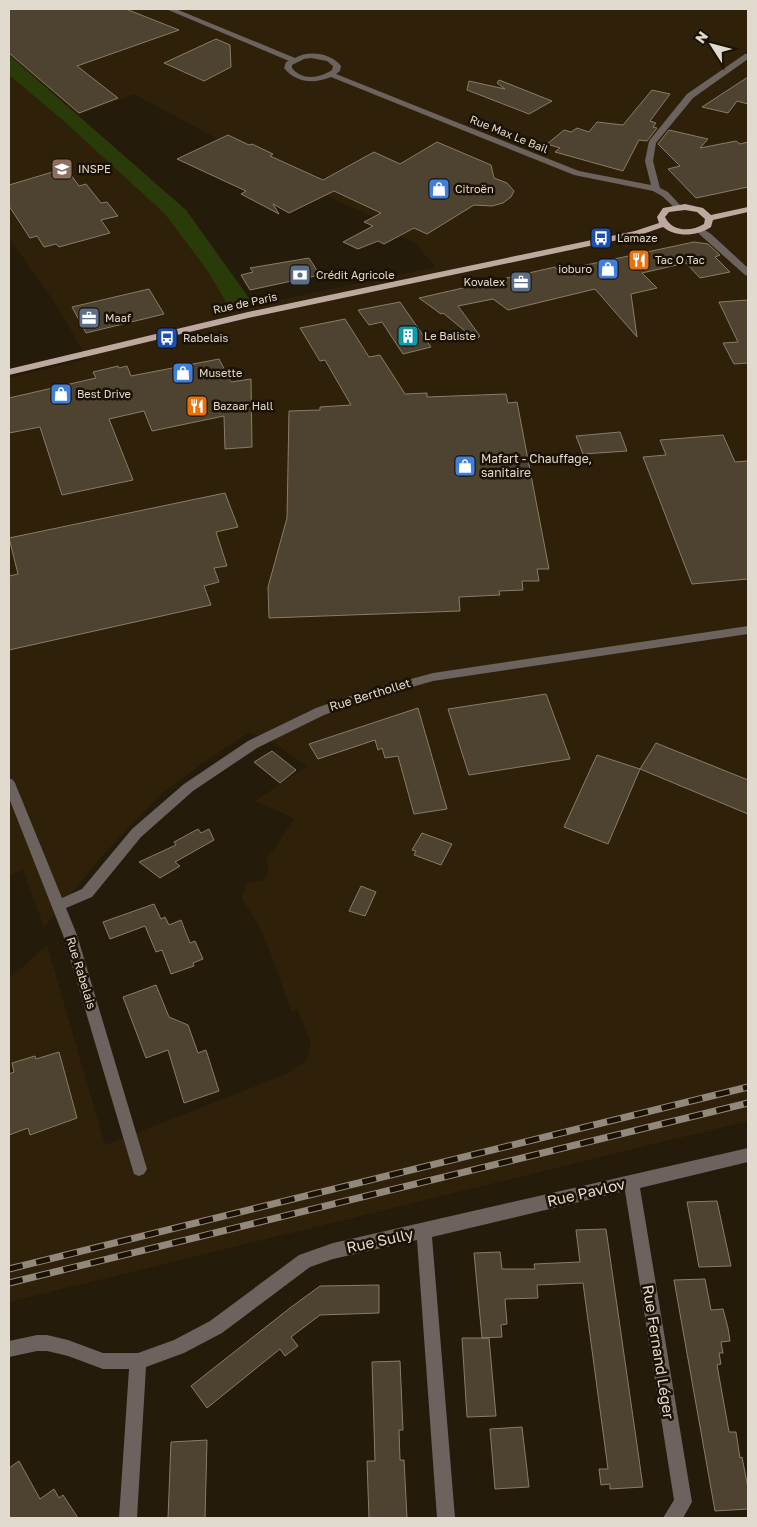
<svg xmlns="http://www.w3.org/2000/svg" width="757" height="1527" font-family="'Golos Text',sans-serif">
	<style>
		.built { fill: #2f2109 }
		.green { fill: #2a3b0a }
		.building { fill: #4e4331; stroke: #887c68 }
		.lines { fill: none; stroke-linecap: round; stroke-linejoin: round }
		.minor { fill: #6c625e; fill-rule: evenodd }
		.major { fill: #bea9a0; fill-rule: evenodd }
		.rail-casing { stroke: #92897c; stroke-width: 7 }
		.rail { stroke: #1b1203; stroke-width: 5; stroke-dasharray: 14; stroke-linecap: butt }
		.labels { text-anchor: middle; stroke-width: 5; stroke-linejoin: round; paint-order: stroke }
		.far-street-label { font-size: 11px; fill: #e1dacf; stroke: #1b1203 }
		.far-poi-label { font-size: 11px; fill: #e1dacf; stroke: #1b1203; text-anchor: start }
		.poi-label { font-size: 12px; fill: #e1dacf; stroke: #1b1203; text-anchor: start }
		.street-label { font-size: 12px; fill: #e1dacf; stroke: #1b1203 }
		.near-street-label { font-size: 15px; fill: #e1dacf; stroke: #1b1203 }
	</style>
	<rect width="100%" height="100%" fill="#251b0a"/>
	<path class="built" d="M9,9H748V1121L9,1302V979L47,945L105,1145L289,1073L307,1060L311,1043L297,1008L292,1012L267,944L255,919L242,899L247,883L262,881L268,875L267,857L275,848L294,818L255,801L307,766L276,744L250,732L204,762L159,796L102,856L44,927L23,870L9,876V378L87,359L58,307L9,238V75L67,124L165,214L207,270L231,310L435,267L415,243L398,234L390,225L299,183L295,175L214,137L134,94L79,115L9,55Z"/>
	<path class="green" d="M9,55L186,210L254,305L231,310L207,270L165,214L67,124L9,75Z"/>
	<path class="building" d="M9,9H126L179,30L77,66L118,98L79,113L9,53Z
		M216,39L230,45L231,67L204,81L164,63Z
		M748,77V104L737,101L728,113L702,107Z
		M499,80L552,101L529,114L467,90L469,81L505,89L497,83Z
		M652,90L670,94L650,121L656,123L653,127L657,128L647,141L639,140L623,171L555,152L560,148L547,144L564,130L571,132L577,128L589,132L597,122L623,125Z
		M669,130L708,139L700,148L736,141L740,144L748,142V187L696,198L668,169L680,166L658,144Z
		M228,135L249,145L252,144L273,154L270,156L323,180L374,152L400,164L437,142L491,165L494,178L507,183L514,191L511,197L503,203L492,206L474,205L427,234L414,228L384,244L378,241L358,249L343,242L373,226L364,222L381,213L334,191L289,213L273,204L279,214L241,194L246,191L177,159Z
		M66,168L79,186L86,184L101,203L107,202L118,216L101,220L110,233L59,247L56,244L44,247L37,236L30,238L9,206V185Z
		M694,242L708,244L720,255L715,257L730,272L700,278L686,263L642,273L657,288L631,294L637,337L595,289L508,310L493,299L458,306L480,336L476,340L443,313L441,314L419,298L555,267L558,271Z
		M309,258L320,275L250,290L241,275L253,272L250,268Z
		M149,289L164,314L86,333L72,307Z
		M748,300V363L734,364L723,343L738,342L719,302Z
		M400,302L431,347L403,354L382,322L369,325L358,310Z
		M345,319L369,357L380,355L405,394L427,393V397L506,394L508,403L517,402L549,569H537L539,581H522L523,590L499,591L500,595L459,597L460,611L269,618L268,587L287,518L289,411L320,410V407L351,405L325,360L320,361L300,328Z
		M219,359L231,382L251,379L252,447L225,449L224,416L152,431L144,411L109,419L133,480L62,495L40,427L9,433V398L96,378L93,372L118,366L119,368L127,366L131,376Z
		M620,432L627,451L583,454L576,436Z
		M723,435L735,462L748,461V579L692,584L643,457L666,455L660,440Z
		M225,493L238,527L216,532L227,566L214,568L219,582L204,586L211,605L9,650V576L18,574L9,538Z
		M546,694L570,759L469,775L448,709Z
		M418,708L447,809L414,814L398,756L385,758L382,748L378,750L375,740L318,759L309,744Z
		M656,743L748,780V814L640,769Z
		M272,751L296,770L280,783L254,762Z
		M597,755L640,769L608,844L564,827Z
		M198,829L201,833L209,829L214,840L175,862L180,866L160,878L139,862L176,845L174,842Z
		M422,833L452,844L441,865L414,855L416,851L412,850Z
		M361,886L376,892L365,916L349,911Z
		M154,904L161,919L165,917L169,925L181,920L190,943L195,941L203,959L193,963L194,966L171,974L162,950L156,952L145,926L110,939L103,922Z
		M156,985L169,1017L188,1025L198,1053L206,1050L219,1091L184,1103L168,1050L146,1058L123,997Z
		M59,1052L77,1118L30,1135L28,1128L9,1135V1074L14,1072L12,1063L35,1056L36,1059Z
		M717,1201L731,1266L699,1267L687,1202Z
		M606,1229L632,1410L643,1487L610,1489V1484L601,1485L599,1469H608L583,1283L537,1285L538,1298L505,1299L507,1324L501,1325L502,1337L482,1338L474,1253L500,1252L502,1269H535L534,1264L580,1262L576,1230Z
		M705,1279L711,1310L723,1309L728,1328L730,1341L721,1342L723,1353H719L721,1364L717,1365L729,1432H736L740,1458L742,1457L748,1488V1509L715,1511L674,1280Z
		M379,1285V1313L320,1315L291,1337L298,1346L285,1356L280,1349L207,1408L191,1386L290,1308L320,1286Z
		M462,1338H489L496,1416L467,1417Z
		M400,1361L403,1430H399L400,1460H404L407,1518H369L367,1461H375L372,1362Z
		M522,1427L529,1487L495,1489L490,1429Z
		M207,1440L205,1518H168L171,1442Z
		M19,1461L40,1499L54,1489L59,1498L63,1495L78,1518H9V1468Z"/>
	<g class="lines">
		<path class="minor" d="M166,9H176L295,58C309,50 331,53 341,66L340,71L336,74L579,171L651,185L645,161L649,141L687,94L745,54H748V59L693,98L656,143L653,161L660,188L668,192L680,205L681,207L677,210L662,196L653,191L574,175L331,77C314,84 296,83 284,68L286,62L289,61ZM311,58L327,61L333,66L332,70C320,78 302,81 292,68V65L304,59Z
			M700,227L711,234L748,268V276L745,275L697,232V228Z
			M748,626V634L433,681L360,702L324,715L257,748L193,791L141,837L92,897L66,908L77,935L147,1169L144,1174L139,1176L134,1174L63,935L9,798V778L13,780L15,783L62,898L82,889L132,829L184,784L248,741L316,708L356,694L433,673Z
			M748,1148V1162L640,1188L692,1502L683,1518H663L674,1500L625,1191L432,1237L455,1518H437L417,1240L333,1259L310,1267L222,1333L184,1353L146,1367L137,1518H119L129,1369H103L68,1356L47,1351H37L9,1357V1341L37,1335H47L68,1340L103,1353H138L174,1340L210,1321L299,1255L333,1243Z"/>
		<path class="major" d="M685,204L703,208L711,215L748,207V212L713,220L711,227C697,236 677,238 663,227L637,236L248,318L9,375V369L248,312L635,231L659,223L657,217L663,208ZM685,210L697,212L705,219L704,224C691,232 672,232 665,217L669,212Z"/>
		<g class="rail-casing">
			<path id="rail" d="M9,1269L748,1087
				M9,1283L748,1103"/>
		</g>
		<use href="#rail" class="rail"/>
	</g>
	<defs>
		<g id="university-square" transform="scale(1.125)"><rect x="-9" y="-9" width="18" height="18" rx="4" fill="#8d6e63" stroke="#1b1203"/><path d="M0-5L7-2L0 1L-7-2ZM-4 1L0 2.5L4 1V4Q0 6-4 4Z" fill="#fff"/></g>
		<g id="shop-square" transform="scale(1.125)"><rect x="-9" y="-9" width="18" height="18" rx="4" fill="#3f7fe0" stroke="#1b1203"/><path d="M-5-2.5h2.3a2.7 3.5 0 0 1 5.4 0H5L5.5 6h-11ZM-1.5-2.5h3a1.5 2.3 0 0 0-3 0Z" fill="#fff"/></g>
		<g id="bus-square" transform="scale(1.125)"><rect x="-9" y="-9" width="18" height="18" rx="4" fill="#1a4fb4" stroke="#1b1203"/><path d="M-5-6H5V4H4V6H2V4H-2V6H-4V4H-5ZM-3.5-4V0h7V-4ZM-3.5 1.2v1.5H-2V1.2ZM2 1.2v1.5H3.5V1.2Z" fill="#fff"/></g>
		<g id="restaurant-square" transform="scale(1.125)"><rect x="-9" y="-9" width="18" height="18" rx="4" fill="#e8710a" stroke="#1b1203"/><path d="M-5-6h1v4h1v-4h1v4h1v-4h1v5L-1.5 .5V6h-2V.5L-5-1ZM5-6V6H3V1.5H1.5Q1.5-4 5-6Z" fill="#fff"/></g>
		<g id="bank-square" transform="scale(1.125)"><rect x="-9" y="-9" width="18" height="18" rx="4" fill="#5c6f8a" stroke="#1b1203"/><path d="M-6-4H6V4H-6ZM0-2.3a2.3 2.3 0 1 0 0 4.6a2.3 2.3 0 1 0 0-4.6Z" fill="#fff"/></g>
		<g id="office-square" transform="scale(1.125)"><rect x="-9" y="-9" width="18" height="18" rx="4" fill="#5c6f8a" stroke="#1b1203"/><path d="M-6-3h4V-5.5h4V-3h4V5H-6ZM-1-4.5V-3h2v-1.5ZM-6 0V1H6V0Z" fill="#fff"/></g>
		<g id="building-square" transform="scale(1.125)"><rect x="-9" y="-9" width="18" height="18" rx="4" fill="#0f9aa8" stroke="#1b1203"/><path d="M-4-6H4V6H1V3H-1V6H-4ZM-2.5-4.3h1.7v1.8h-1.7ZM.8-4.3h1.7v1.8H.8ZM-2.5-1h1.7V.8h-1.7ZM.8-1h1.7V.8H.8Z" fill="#fff"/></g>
	</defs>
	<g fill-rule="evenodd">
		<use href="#university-square" x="62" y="169"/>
		<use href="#shop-square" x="439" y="189"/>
		<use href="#bus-square" x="601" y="238"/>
		<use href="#restaurant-square" x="639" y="260"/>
		<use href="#shop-square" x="608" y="269"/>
		<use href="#bank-square" x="300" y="275"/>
		<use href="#office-square" x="521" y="282"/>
		<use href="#office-square" x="89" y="318"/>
		<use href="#building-square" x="408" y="336"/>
		<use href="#bus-square" x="167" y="338"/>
		<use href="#shop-square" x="183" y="373"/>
		<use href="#shop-square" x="61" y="394"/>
		<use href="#restaurant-square" x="197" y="406"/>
		<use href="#shop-square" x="465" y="466"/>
	</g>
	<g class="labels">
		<g class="far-street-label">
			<text transform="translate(509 134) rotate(22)" y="4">Rue Max Le Bail</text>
			<text transform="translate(245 303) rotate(-12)" y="4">Rue de Paris</text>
		</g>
		<g class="far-poi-label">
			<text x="78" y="173">INSPE</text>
			<text x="455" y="193">Citroën</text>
			<text x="617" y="242">Lamaze</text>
			<text x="655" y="264">Tac O Tac</text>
			<text x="592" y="273" text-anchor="end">ioburo</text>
			<text x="316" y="279">Crédit Agricole</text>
			<text x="505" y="286" text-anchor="end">Kovalex</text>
			<text x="105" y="322">Maaf</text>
			<text x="424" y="340">Le Baliste</text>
			<text x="183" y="342">Rabelais</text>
			<text x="199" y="377">Musette</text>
			<text x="77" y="398">Best Drive</text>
			<text x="213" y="410">Bazaar Hall</text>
		</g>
		<g class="poi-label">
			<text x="481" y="463">Mafart - Chauffage,<tspan x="481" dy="14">sanitaire</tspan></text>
		</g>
		<g class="street-label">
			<text transform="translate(370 695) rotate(-17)" y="4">Rue Berthollet</text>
			<text transform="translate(81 973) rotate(73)" y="4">Rue Rabelais</text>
		</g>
		<g class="near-street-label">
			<text transform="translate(586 1193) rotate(-13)" y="5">Rue Pavlov</text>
			<text transform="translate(380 1241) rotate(-12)" y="5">Rue Sully</text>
			<text transform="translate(658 1352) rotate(81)" y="5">Rue Fernand Léger</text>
		</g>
	</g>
	<rect width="757" height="1527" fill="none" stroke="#e1dacf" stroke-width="20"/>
	<g transform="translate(712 45) rotate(306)" stroke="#1b1203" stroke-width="4" paint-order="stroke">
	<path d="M0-4L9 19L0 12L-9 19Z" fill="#e1dacf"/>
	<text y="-8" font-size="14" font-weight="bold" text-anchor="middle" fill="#e1dacf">N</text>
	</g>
</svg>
